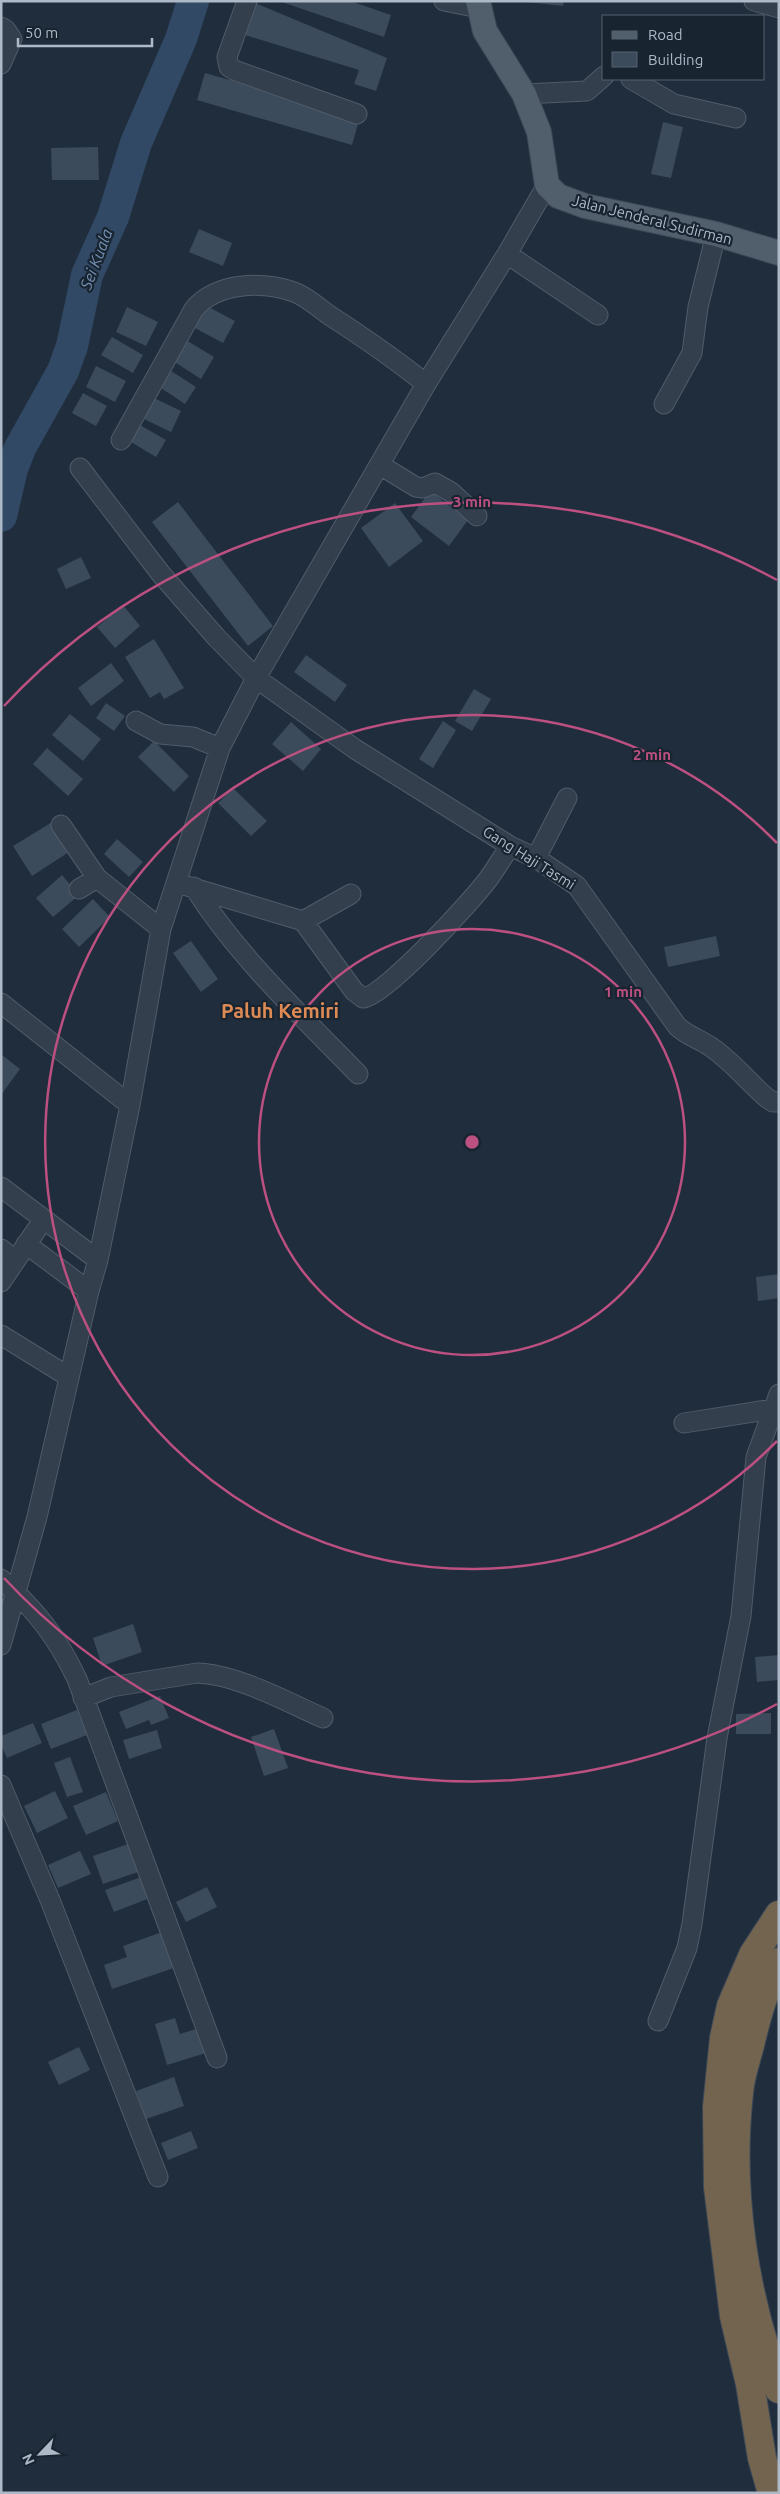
<svg xmlns="http://www.w3.org/2000/svg" width="780" height="2494" font-family="Ubuntu,sans-serif">
	<style>
		.lines { fill: none; stroke-linecap: round; stroke-linejoin: round }
		.river { stroke: #314965; stroke-width: 32 }
		.building { fill: #3b4b5c }
		.minor-casing { stroke: #515c6a; stroke-width: 21 }
		.major-casing { stroke: #3d4855; stroke-width: 26 }
		.highway-casing { stroke: #3e4957; stroke-width: 30 }
		.minor { stroke: #333f4c; stroke-width: 19 }
		.major { stroke: #515e6c; stroke-width: 24 }
		.highway { stroke: #736450; stroke-width: 28 }
		.ring { fill: none; stroke: #bb5081; stroke-width: 2.5 }
		.labels { text-anchor: middle; stroke-width: 4.5; stroke-linejoin: round; paint-order: stroke }
		.street-label { font-size: 15px; fill: #aeb9c8; stroke: #192431 }
		.water-label { font-size: 16px; font-style: italic; fill: #7491b3; stroke: #192431 }
		.district-label { font-size: 20px; font-weight: bold; fill: #de8a54; stroke: #192431 }
		.centre { fill: #bb5081; stroke: #192431; stroke-width: 2.5 }
		.ring-label { font-size: 15px; text-anchor: middle; font-weight: bold; fill: #bb5081; stroke: #192431; stroke-width: 4.5; stroke-linejoin: round; paint-order: stroke }
	</style>
	<rect width="100%" height="100%" fill="#202d3c"/>
	<g class="lines">
		<path class="river" d="M1,516L12,469L20,448L63,371L72,346L87,275L113,217L136,143L181,39L193,1"/>
	</g>
	<path class="building" d="M279,1H350L391,15L384,37Z
		M517,1H564L563,6Z
		M255,3L387,58L376,91L354,84L359,70L245,35Z
		M205,73L360,117L352,145L197,100Z
		M663,122L683,127L671,178L651,174Z
		M98,147L99,180H52L51,148Z
		M199,229L232,243L223,266L189,252Z
		M205,305L235,321L223,343L193,327Z
		M127,307L158,322L146,346L116,332Z
		M112,337L143,355L133,373L101,355Z
		M186,340L214,357L201,379L173,361Z
		M96,366L126,381L115,402L86,387Z
		M168,369L196,387L185,404L158,386Z
		M83,393L107,406L96,426L72,413Z
		M152,397L181,411L171,432L142,418Z
		M140,425L166,440L156,457L131,442Z
		M430,491L468,520L449,546L411,517Z
		M178,502L273,626L248,646L152,522Z
		M395,503L423,541L389,567L361,528Z
		M81,557L91,578L66,589L57,569Z
		M123,605L140,626L115,648L97,627Z
		M154,639L184,688L164,699L160,692L150,698L125,657Z
		M306,655L347,685L335,702L294,672Z
		M111,663L124,681L91,706L78,688Z
		M474,689L491,699L472,731L455,721Z
		M106,703L125,716L114,731L96,718Z
		M70,714L101,739L83,761L52,735Z
		M443,721L456,730L433,768L419,759Z
		M291,722L321,749L303,771L272,744Z
		M154,741L189,776L174,792L138,757Z
		M47,748L83,779L68,796L33,764Z
		M233,788L267,821L251,836L218,803Z
		M54,821L72,850L32,876L13,846Z
		M117,839L143,862L129,877L104,854Z
		M62,875L79,895L53,917L36,898Z
		M93,899L110,917L79,947L62,929Z
		M716,936L720,956L668,967L664,947Z
		M191,941L218,979L201,992L173,953Z
		M2,1055L20,1069L1,1095V1057Z
		M779,1274V1298L758,1301L756,1277Z
		M133,1624L142,1652L102,1666L93,1638Z
		M779,1655V1680L757,1682L755,1657Z
		M160,1696L169,1718L151,1725L149,1720L126,1729L119,1712Z
		M77,1710L87,1735L51,1749L41,1724Z
		M771,1713V1734H736V1714Z
		M33,1723L42,1743L7,1758L1,1745V1736Z
		M274,1729L288,1768L264,1776L251,1737Z
		M157,1730L162,1748L129,1759L123,1740Z
		M70,1757L83,1792L67,1797L54,1763Z
		M55,1791L68,1818L37,1833L24,1806Z
		M106,1792L118,1821L86,1835L73,1806Z
		M131,1843L141,1871L103,1884L93,1856Z
		M80,1851L91,1874L58,1888L48,1865Z
		M147,1875L155,1896L114,1912L105,1890Z
		M207,1887L217,1907L186,1922L176,1902Z
		M162,1932L174,1968L112,1989L104,1965L127,1957L123,1946Z
		M175,2018L180,2034L202,2027L209,2052L167,2065L155,2024Z
		M79,2047L90,2070L59,2085L48,2062Z
		M174,2077L184,2106L146,2119L136,2091Z
		M191,2131L198,2148L168,2160L161,2143Z"/>
	<g class="lines">
		<g class="minor-casing">
			<path id="minor" d="M247,1L227,57L229,67L234,70L357,114
				M444,1L479,8
				M754,1L779,8
				M1,27L6,30L12,39L1,64
				M631,79L674,104L736,118
				M524,94L587,91L604,76
				M507,254L598,315
				M664,404L692,353L698,307L716,234
				M121,440L194,309C217,282 262,281 294,292C306,296 319,308 329,315C363,337 395,359 426,384
				M380,465L416,487L423,488L435,483L451,492L477,516
				M80,468L161,574L216,637L256,678L355,749L510,846L536,858L577,886L677,1026C687,1036 700,1039 711,1047C732,1061 748,1082 767,1098L773,1102H779
				M136,721L160,734L193,737L220,748
				M61,825L97,878L161,929
				M536,858L567,798
				M177,883L303,921L354,991L363,998C385,996 473,900 489,878C496,868 503,857 510,846
				M194,887C238,957 301,1015 358,1074
				M79,889L97,878
				M303,921L351,894
				M1,1003L130,1105
				M1,1187L98,1260
				M26,1244L89,1291
				M1,1249L15,1260
				M1,1282L37,1229
				M1,1335L69,1377
				M684,1423L772,1409
				M1,1579C36,1610 57,1637 77,1679L217,2058
				M1,1645L37,1517L89,1291L98,1260L130,1105L161,929L220,748L256,678L426,384L507,254L547,185
				M83,1698L111,1687L197,1673C236,1674 287,1702 323,1718
				M1,1785L50,1900L158,2177
				M658,2021L687,1948L692,1924L717,1738L741,1616L756,1457L779,1394"/>
		</g>
		<g class="major-casing">
			<path id="major" d="M478,1L485,31L524,94L539,132L547,185L558,196L585,206L716,234L779,253"/>
		</g>
		<g class="highway-casing">
			<path id="highway" d="M779,1962C765,1986 757,2015 751,2041C747,2058 740,2076 739,2093C728,2191 744,2297 779,2389
				M772,2493L762,2458L750,2384L734,2316L718,2187L717,2107L724,2038L731,2006L753,1955L779,1915"/>
		</g>
		<use href="#minor" class="minor"/>
		<use href="#major" class="major"/>
		<use href="#highway" class="highway"/>
	</g>
	<g class="ring">
		<circle cx="472" cy="1142" r="213"/>
		<path d="M777 1441A427 427 0 1 1 777 843"/>
		<path d="M777 1704A640 640 0 0 1 4 1578M4 706A640 640 0 0 1 777 580"/>
	</g>
	<g class="labels">
		<g class="street-label">
			<text transform="translate(652 220) rotate(14)" y="5">Jalan Jenderal Sudirman</text>
			<text transform="translate(529 858) rotate(32)" y="5">Gang Haji Tasmi</text>
		</g>
		<g class="water-label">
			<text transform="translate(96 259) rotate(-69)" y="6">Sei Kuala</text>
		</g>
		<g class="district-label">
			<text x="280" y="1018">Paluh Kemiri</text>
		</g>
	</g>
	<circle cx="472" cy="1142" r="8" class="centre"/>
	<g class="ring-label">
		<text x="472" y="507">3 min</text>
		<text x="652" y="760">2 min</text>
		<text x="623" y="997">1 min</text>
	</g>
	<rect width="780" height="2494" fill="none" stroke="#aeb9c8" stroke-width="5"/>
	<rect x="602" y="15" width="162" height="65" fill="#192431" stroke="#55606d"/>
	<rect x="612" y="31" width="25" height="8" fill="#515e6c" stroke="#55606d"/>
	<text x="648" y="40" font-size="15" fill="#aeb9c8">Road</text>
	<rect x="612" y="52" width="25" height="15" fill="#3b4b5c" stroke="#55606d"/>
	<text x="648" y="65" font-size="15" fill="#aeb9c8">Building</text>
	<g transform="translate(40 2454) rotate(245)" stroke="#192431" stroke-width="4" paint-order="stroke">
	<path d="M0-4L9 19L0 12L-9 19Z" fill="#aeb9c8"/>
	<text y="-8" font-size="14" font-weight="bold" text-anchor="middle" fill="#aeb9c8">N</text>
	</g>
	<path d="M18 38v8h134v-8" fill="none" stroke="#aeb9c8" stroke-width="2.5"/>
	<text x="25" y="38" font-size="15" fill="#aeb9c8" stroke="#192431" stroke-width="4" paint-order="stroke">50 m</text>
</svg>
